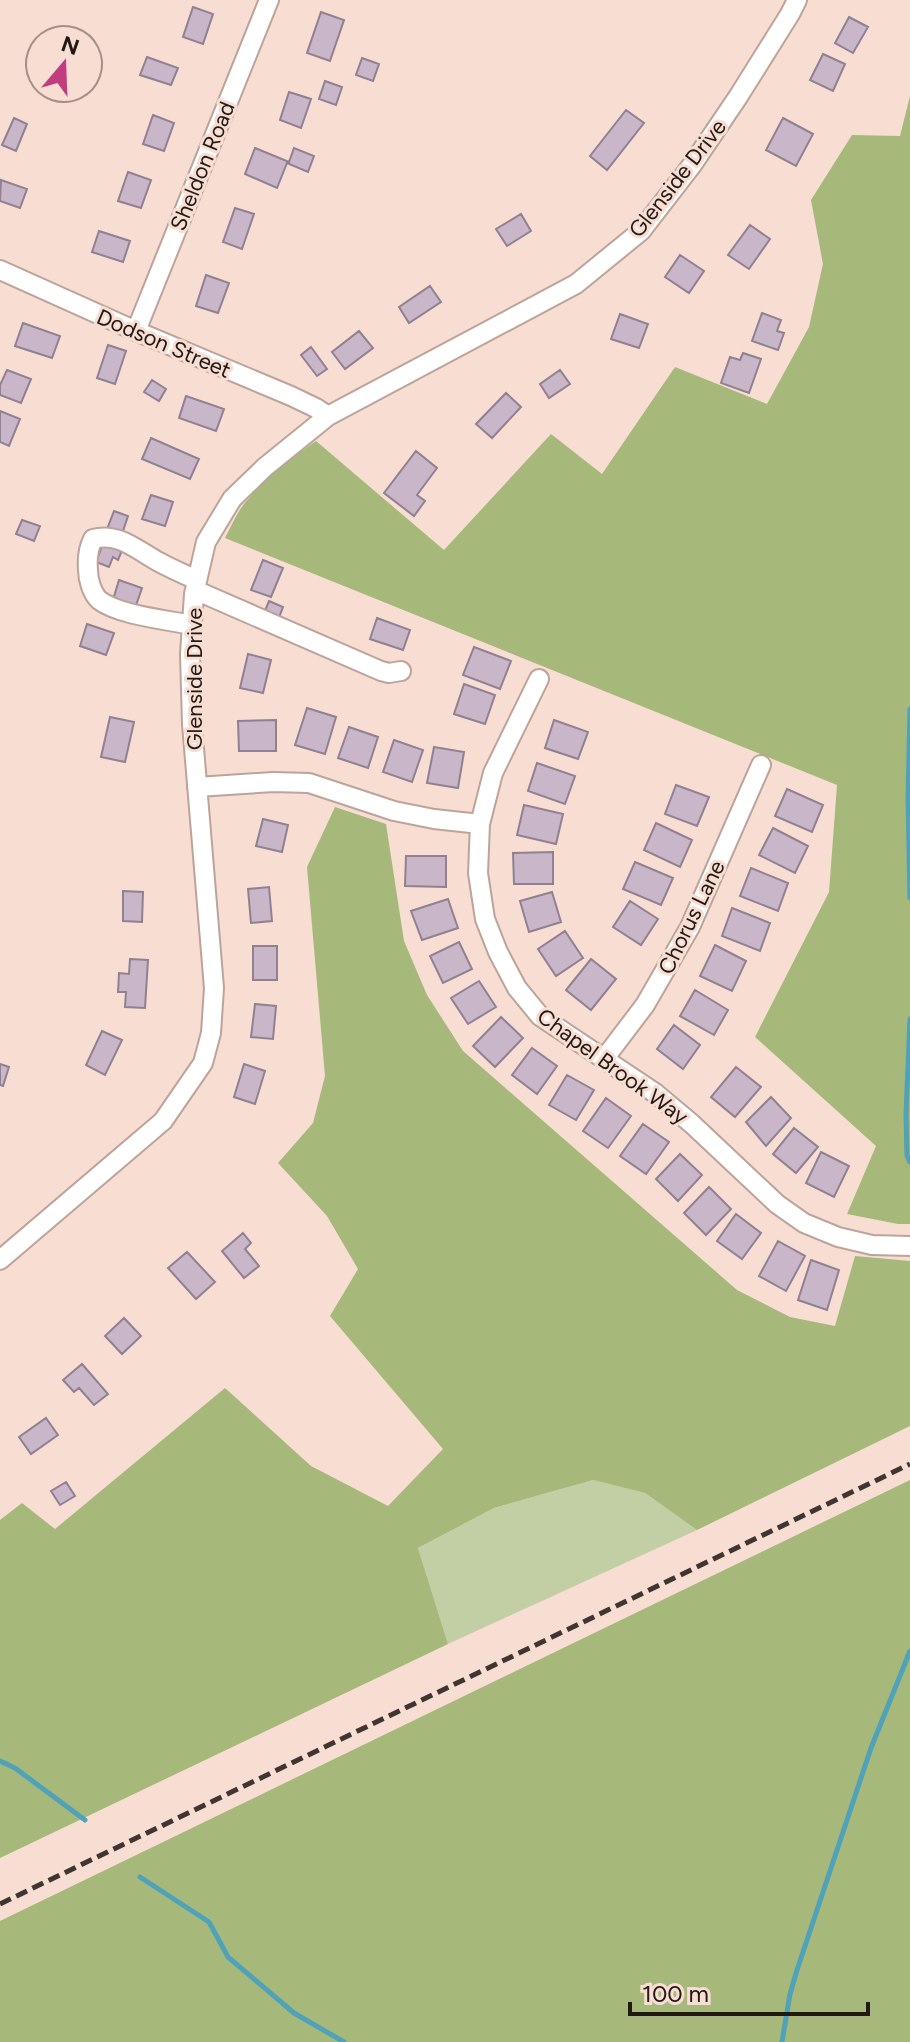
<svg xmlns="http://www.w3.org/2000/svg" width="910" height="2042" font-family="Figtree,sans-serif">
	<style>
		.green { fill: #c2cfa5 }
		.forest { fill: #a6b87a }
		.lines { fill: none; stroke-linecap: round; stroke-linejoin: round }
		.stream { stroke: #50a2b9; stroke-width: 5 }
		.building { fill: #c9b6c9; stroke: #918091; stroke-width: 2 }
		.minor-casing { stroke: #bda49a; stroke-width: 22 }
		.minor { stroke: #fff; stroke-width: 18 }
		.rail { stroke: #403530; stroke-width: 5; stroke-dasharray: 12 6; stroke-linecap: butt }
		.labels { text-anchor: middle; stroke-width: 6; stroke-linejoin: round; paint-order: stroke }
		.street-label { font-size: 22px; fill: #221915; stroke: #f7ddd2 }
	</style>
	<rect width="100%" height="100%" fill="#f7ddd2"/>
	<path class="green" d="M593,1480L645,1493L697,1530L448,1644L418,1548L494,1508Z"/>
	<path class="forest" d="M910,96V1224H898L847,1214L876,1146L755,1037L829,892L837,785L225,538C231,527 236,514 244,504C264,478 290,459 316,441L444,550L551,434L602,474L675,367L767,404L809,327L823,264L811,200L852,135L900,136Z
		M335,807L386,824L404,941L427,995L463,1051L737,1290L790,1317L835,1326L855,1256L910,1261V1426L697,1530L645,1493L593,1480L494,1508L418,1548L448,1644L0,1858V1520L22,1503L55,1529L225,1388L311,1466L388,1506L443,1449L330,1316L358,1269L327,1216L278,1163L313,1123L325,1076L307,867Z
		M910,1480V2042H0V1921Z"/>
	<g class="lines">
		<path class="stream" d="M910,709L908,799L910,898
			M910,1019L906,1114L907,1155L910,1162
			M0,1761L15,1768L85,1820
			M140,1877L209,1922L228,1957L294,2013L344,2042
			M782,2042L790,1994L797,1970L871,1748L910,1651"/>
	</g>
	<path class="building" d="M193,7L213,14L203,44L183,37Z
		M321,12L344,20L330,61L307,53Z
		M849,17L868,27L853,53L835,43Z
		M823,54L845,64L833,91L810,80Z
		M147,57L178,68L171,85L140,75Z
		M362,58L379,64L373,81L356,75Z
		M325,81L342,87L336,105L319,99Z
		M289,92L311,99L301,128L280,120Z
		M626,110L644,123L607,170L590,156Z
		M153,115L174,123L164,151L143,144Z
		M14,118L27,124L16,151L2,145Z
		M783,118L813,134L796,166L766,150Z
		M255,148L289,162L294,148L314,156L308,172L287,163L277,188L245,174Z
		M128,172L151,180L141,208L118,201Z
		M1,180L27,189L20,208L0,201Z
		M235,208L254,214L242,249L223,242Z
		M521,214L531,231L507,246L496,229Z
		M750,225L770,239L749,269L728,255Z
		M99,231L130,241L123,262L92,252Z
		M680,255L704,271L689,293L665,277Z
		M206,275L229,283L218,313L196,306Z
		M430,286L441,302L409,323L399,307Z
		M762,313L781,320L777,331L784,333L778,350L752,341Z
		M620,314L648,324L639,348L611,339Z
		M23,323L60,336L52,358L15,346Z
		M359,331L373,348L345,369L332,352Z
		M108,345L126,351L115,384L97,378Z
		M311,347L327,369L317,376L301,355Z
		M743,353L761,359L749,393L721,383L730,357L740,360Z
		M7,370L31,379L21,403L0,395V385Z
		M560,370L570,384L549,398L540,384Z
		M152,380L166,389L159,401L144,392Z
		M506,393L521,407L492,438L476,424Z
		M186,396L224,409L216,431L179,418Z
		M0,411L20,419L9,446L0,442Z
		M151,438L199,459L190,479L142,459Z
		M416,451L437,468L417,495L425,501L414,516L384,493Z
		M151,495L173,502L165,526L142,519Z
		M114,511L128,516L121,537L106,532Z
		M22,520L40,526L34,541L16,534Z
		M104,541L123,548L118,560L113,557L109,567L96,562Z
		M263,560L283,568L271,597L251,590Z
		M119,580L142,588L134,611L112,603Z
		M269,601L283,607L278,620L264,613Z
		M377,618L410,630L403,650L370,639Z
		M87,624L114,633L106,655L80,646Z
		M474,647L511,661L500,689L463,675Z
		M248,654L271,660L263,693L240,688Z
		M464,684L495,695L485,724L454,714Z
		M307,708L336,717L325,754L295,745Z
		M110,717L134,722L125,762L101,757Z
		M276,720V751H239L238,721Z
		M554,720L588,732L578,759L545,748Z
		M349,727L378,737L368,768L338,758Z
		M394,740L423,750L412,782L383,772Z
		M434,747L464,752L458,788L427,783Z
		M537,763L575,776L565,804L528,791Z
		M676,785L709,797L697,826L665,814Z
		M787,789L823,805L812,832L775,816Z
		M524,805L563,814L556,844L517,835Z
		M263,819L288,825L282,852L256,846Z
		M656,823L692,840L680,867L644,850Z
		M773,828L808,846L795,873L759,855Z
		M553,852V884H514L513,853Z
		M406,856H446V887L405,886Z
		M635,862L673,878L661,905L623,889Z
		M751,868L788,883L778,911L740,896Z
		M269,887L272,921L251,923L248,889Z
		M123,891L143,892L142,922L123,921Z
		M552,892L561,922L529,932L520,901Z
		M448,899L458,928L422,940L411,911Z
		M630,901L658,919L641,945L613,927Z
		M732,908L770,923L760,951L722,936Z
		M565,931L583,958L556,976L538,949Z
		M459,942L472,969L443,983L430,956Z
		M715,945L746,961L732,991L700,976Z
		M253,946H277V980H253Z
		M130,959L148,960L145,1008L125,1007L126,992H118L119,973L129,974Z
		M591,959L616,979L591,1010L566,990Z
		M479,981L496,1007L468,1024L451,998Z
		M695,990L728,1010L714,1035L680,1016Z
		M255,1004L276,1006L273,1039L251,1037Z
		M501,1017L523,1038L495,1067L473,1046Z
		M674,1025L700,1045L683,1069L657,1049Z
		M102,1031L122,1040L105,1075L86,1065Z
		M532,1048L557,1066L537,1094L512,1075Z
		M0,1064L9,1067L3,1086L0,1085Z
		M244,1064L265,1071L255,1104L234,1097Z
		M736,1067L761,1087L735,1117L711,1097Z
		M567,1075L594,1090L576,1120L549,1105Z
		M771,1097L791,1118L766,1146L746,1122Z
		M606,1098L631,1116L608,1148L583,1131Z
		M643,1124L669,1142L646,1174L620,1156Z
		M794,1128L818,1147L796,1173L773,1154Z
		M821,1152L849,1166L834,1197L806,1183Z
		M680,1154L702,1175L678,1201L656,1179Z
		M709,1187L731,1209L706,1235L684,1213Z
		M736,1214L761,1233L742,1259L717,1241Z
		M243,1233L251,1243L245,1249L259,1266L244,1278L222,1251Z
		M778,1241L805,1256L786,1291L759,1276Z
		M187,1252L215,1282L196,1299L168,1268Z
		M811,1260L839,1270L827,1310L798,1300Z
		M124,1318L141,1336L122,1354L105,1336Z
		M82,1364L108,1394L94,1405L79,1388L74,1392L63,1380Z
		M46,1418L58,1435L31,1454L19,1437Z
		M66,1482L75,1496L60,1505L51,1491Z"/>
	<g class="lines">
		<g class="minor-casing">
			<path id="minor" d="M0,270L136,331L291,396L316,408L328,416
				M136,331L269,0
				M195,590L381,671L389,673L401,671
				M192,625C167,620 118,615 99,600C92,593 88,580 88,570C87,559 88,549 93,539C117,532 136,549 157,561C170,568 183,574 197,580
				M539,679L493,773L480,824L478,873L485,919L498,952L517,988L540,1016L655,1093L692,1124L777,1204L804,1223L838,1237L872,1245L910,1246
				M197,787L273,782L309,783L394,811L434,819L480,824
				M604,1059L645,1005L690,927L761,765
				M0,1260L163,1121L203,1063L211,1033L214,988L192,724L190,654L194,594L206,542L232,499L265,467L328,416L576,284L641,231L692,165L738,97L790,14L797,0"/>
		</g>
		<use href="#minor" class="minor"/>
		<path class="rail" d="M0,1904L910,1464"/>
	</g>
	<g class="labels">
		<g class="street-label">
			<text transform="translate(202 166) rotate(-68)" y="8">Sheldon Road</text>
			<text transform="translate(677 178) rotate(-52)" y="8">Glenside Drive</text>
			<text transform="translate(164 343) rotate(23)" y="8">Dodson Street</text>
			<text transform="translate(194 679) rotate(-90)" y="8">Glenside Drive</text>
			<text transform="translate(691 917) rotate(-64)" y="8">Chorus Lane</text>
			<text transform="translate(613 1066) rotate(36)" y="8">Chapel Brook Way</text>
		</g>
	</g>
	<g transform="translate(64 64) rotate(19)"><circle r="38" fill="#f7ddd2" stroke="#a28f86" stroke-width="2"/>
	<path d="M0-6L14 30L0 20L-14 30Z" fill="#c23d80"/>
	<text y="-12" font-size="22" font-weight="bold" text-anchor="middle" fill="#221915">N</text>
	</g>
	<path d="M630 2002v12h238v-12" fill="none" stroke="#221915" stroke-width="4"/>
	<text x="642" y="2002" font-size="24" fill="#221915" stroke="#f7ddd2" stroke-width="6" paint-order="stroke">100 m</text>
</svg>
